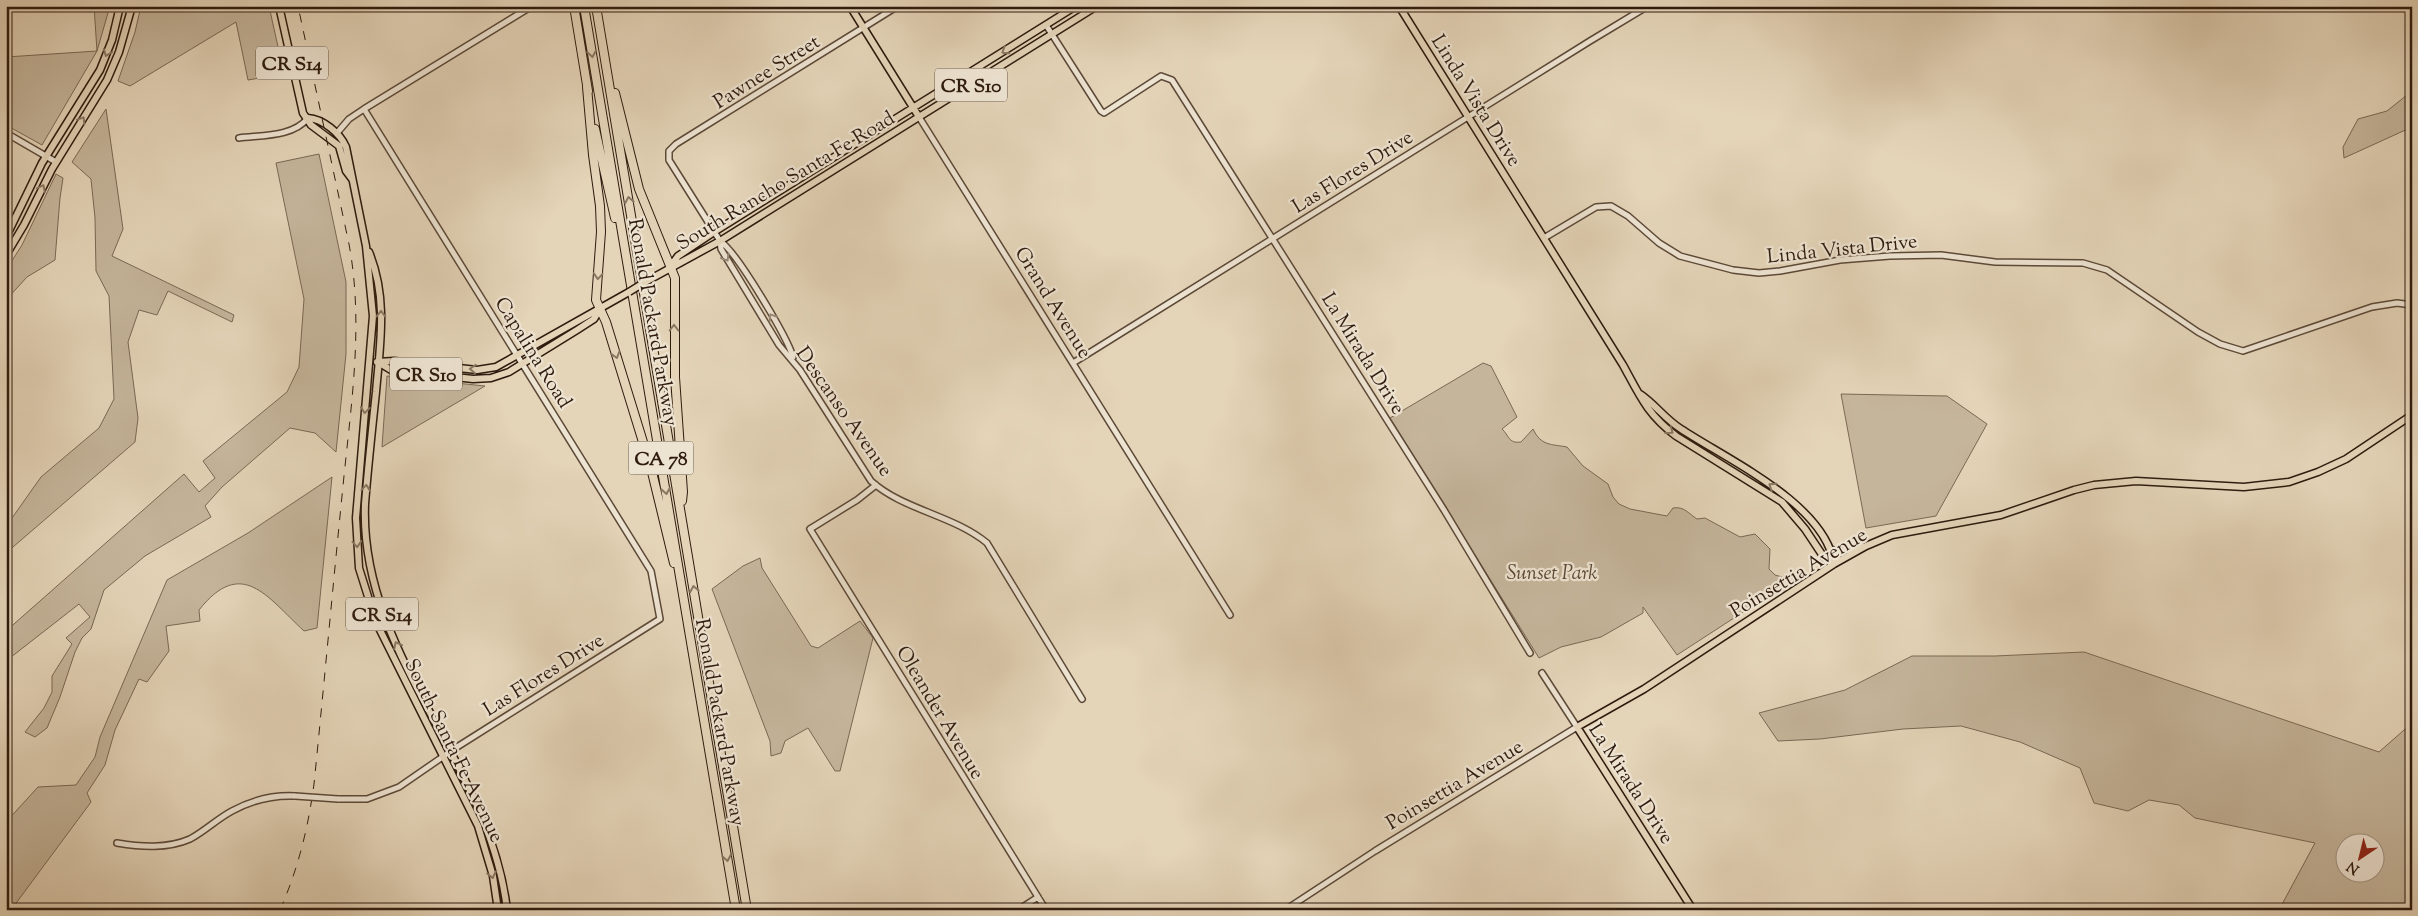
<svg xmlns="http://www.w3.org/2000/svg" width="2418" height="916" font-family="'Sorts Mill Goudy',serif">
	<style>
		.green { fill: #c5b59b; stroke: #7a6854; fill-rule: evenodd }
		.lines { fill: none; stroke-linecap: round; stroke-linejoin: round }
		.minor-casing { stroke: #5c4938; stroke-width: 8 }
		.major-casing { stroke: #2f1b0e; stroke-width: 9 }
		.highway-casing { stroke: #2f1b0e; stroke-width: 10 }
		.minor { stroke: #ede3d1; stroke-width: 5 }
		.major { stroke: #e4d4b8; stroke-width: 6 }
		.highway { stroke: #e4d4b8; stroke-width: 8 }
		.rail { stroke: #2f1b0e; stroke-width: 1; stroke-dasharray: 9 9; stroke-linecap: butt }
		.minor-bridge-casing { stroke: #5c4938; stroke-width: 8; stroke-linecap: butt }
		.major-bridge-casing { stroke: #2f1b0e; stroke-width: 9; stroke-linecap: butt }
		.minor-bridge { stroke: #ede3d1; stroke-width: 5 }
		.major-bridge { stroke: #e4d4b8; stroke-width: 6 }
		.oneway { stroke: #8a7863 }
		.oneway2 { stroke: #988979 }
		.labels { text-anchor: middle; stroke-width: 4.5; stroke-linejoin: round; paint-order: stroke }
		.shield { fill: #ede3d1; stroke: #685748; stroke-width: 1 }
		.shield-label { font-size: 19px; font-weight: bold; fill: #2f1b0e }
		.street-label { font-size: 20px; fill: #2f1b0e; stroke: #ede3d1 }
		.park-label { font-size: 20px; font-style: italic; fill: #5c4938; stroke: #ede3d1 }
	</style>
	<rect width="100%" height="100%" fill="#e4d4b8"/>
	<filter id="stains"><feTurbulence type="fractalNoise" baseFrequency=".004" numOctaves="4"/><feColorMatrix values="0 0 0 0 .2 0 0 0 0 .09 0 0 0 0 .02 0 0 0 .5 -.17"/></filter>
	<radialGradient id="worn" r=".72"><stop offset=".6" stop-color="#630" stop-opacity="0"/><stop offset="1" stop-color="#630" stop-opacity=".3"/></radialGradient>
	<path class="green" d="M94,6H110L97,51L42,145L6,125V57L97,51Z
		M141,6H269L284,74L248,80L236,22L130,86L118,81L135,32Z
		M2412,91V127L2344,158L2343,147L2358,119L2387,111Z
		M106,109L123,229L112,256L234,315L232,322L168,291L157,315L139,310L128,342L138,418L135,442L6,553V521L12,518L41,477L99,428L114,399L109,296L96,271L95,218L91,179L72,162Z
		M319,154L346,282V354L336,452L315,433L290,428L222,487L205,506L211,517L145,556L104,590L91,629L82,638L75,652L60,697L47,728L35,737L25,732L44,708L52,692V676L72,644L66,638L90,617L79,604L6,661V651L11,648L6,641V631L184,474L199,492L215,478L203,461L287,392L299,367L304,299L276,163Z
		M56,174L63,178L60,198L55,260L27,277L6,300V270L22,245Z
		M1483,363L1491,366L1517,417L1502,429C1509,435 1508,444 1521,442L1533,429C1541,446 1551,444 1567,447L1583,466L1608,484L1613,497L1619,504L1630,509L1667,516L1673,508C1684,506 1689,514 1697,519L1705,518L1740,537L1755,534L1770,549L1769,569L1775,575L1782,577V583L1774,592L1677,655L1643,607V613L1601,637L1561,647L1539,658L1390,418Z
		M387,376L485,386L382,447Z
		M1841,394L1947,396L1987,424L1936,516L1866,528Z
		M332,477L317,628L304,631C267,597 242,556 199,610L200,621L166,626L169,651L147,682L139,679L115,730L105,765L87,793L91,802L11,910H6V854L11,848L6,837V822L38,787L76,785L95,757L100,737L167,580L248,533Z
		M760,558L762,568L811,646L818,648L860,621L873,638L840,771H835L808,728L785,741L781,753L771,756L770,741L712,589L743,566Z
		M2084,652L2379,752L2412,723V910H2279L2315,843L2195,818L2179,805L2149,800L2128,811L2094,803L2080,768L2020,742L1961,726L1903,729L1820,739L1778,741L1759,713L1845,690L1912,656H1995ZM2346,844H2376V874H2346Z"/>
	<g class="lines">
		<g class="minor-casing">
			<path id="minor" d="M898,6L676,144L669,151V160L720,241L721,249L779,345L800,370L871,481C903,510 953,515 987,543L1082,699
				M1046,25L1101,111L1104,113L1161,76L1172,80L1444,510L1530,653
				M919,117L1230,615
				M6,133L56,162
				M337,133L349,119L364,109L532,6
				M239,138C262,135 293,137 308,118
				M1544,238L1596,207L1611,206L1628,216L1659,243L1680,256L1733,270L1759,273L1780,271L1840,260L1890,256L1941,255L1995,262L2083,263L2107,270L2198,332L2220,344L2243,351L2372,307L2397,303L2412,305
				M720,241C737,252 787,337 793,357
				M1073,363L1590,41L1648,6
				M876,485L857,500L810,529L1046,910
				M338,799H367L399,787L457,747L660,619L651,571L364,109
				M117,843C141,847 167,849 190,839C205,831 217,819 232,811C252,800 273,795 295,796
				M1018,910L1038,897
				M1285,910L1375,851L1577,727L1542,673"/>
		</g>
		<g class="major-casing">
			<path id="major" d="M279,6L303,113L311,125L339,146L346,171L352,179
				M850,6L919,117
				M1399,6L1623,365C1640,396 1647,414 1676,436L1782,502L1805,529L1823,556L1834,564
				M308,118C323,119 340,133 346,147L366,246L373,316L356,518L359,568L376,622L478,826L493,876L498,910
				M6,237L42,163L100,70L112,40L120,6
				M369,252C388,298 380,345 376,392C372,429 368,466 365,504C359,654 490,762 507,910
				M6,255L24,225L52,169L107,80L119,52L132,6
				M670,267L678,256L714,232L1076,6
				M645,282L720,241L1097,6
				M377,362L394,361L477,370L496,367L629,292
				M378,362L391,370L473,379L491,378L509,372L577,330L594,319L600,309
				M1640,394C1655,404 1665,419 1681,429C1728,460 1825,504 1834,564
				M1832,550L1837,552L1862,546
				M1693,910L1577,727L1644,689L1834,564L1866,546L1892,535L2001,515L2074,490L2094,485L2136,481L2244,487L2289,482L2318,472L2346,459L2412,415"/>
		</g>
		<g class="highway-casing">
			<path id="highway" d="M574,6L588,91
				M584,6L736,910
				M596,6L747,910
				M587,87L593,155L600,206L601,232L596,300L606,322L651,468L674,563
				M615,93L639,189L675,278V377L683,492L682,501
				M595,129L615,218"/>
		</g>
		<use href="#minor" class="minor"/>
		<use href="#major" class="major"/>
		<use href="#highway" class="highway"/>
		<path class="rail" d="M280,910C298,869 308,829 314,784C324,685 333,585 343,486C351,404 364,325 349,244L298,6"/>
		<g class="minor-bridge-casing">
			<path id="minor-bridge" d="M295,796L338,799"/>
		</g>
		<g class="major-bridge-casing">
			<path id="major-bridge" d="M629,292L645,282"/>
		</g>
		<use href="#minor-bridge" class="minor-bridge"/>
		<use href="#major-bridge" class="major-bridge"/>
	</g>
	<defs><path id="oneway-chevron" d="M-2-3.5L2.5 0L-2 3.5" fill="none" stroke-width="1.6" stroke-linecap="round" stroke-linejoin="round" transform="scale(1.25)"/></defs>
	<g class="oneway">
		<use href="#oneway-chevron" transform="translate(1005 51) rotate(147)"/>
		<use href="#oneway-chevron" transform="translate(107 53) rotate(111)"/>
		<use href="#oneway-chevron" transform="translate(592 54) rotate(81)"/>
		<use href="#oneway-chevron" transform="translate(82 120) rotate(-58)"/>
		<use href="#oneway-chevron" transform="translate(42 188) rotate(-64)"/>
		<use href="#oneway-chevron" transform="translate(629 200) rotate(-100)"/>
		<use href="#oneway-chevron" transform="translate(598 276) rotate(94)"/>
		<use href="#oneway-chevron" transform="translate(381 314) rotate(-89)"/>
		<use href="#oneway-chevron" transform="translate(674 328) rotate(-90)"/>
		<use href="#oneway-chevron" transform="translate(616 355) rotate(73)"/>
		<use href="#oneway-chevron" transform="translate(473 369) rotate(-176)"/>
		<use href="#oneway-chevron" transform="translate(365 410) rotate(96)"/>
		<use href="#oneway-chevron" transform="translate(1670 431) rotate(36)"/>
		<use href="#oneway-chevron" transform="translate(1772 486) rotate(-146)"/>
		<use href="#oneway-chevron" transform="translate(366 488) rotate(-85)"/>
		<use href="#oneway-chevron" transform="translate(666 491) rotate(80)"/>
		<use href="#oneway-chevron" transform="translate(357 544) rotate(86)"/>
		<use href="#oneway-chevron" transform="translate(694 589) rotate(-100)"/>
		<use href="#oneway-chevron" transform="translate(397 645) rotate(-117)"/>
		<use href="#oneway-chevron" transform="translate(727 858) rotate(80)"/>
		<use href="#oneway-chevron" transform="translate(492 875) rotate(78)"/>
	</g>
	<g class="oneway2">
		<use href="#oneway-chevron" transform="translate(726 258) rotate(59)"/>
		<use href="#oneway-chevron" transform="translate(772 317) rotate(-122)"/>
	</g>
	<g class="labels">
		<g class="shield">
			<rect x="256" y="46.5" width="72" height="33" rx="4"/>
			<rect x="935" y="68.5" width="72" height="33" rx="4"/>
			<rect x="390" y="357.5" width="72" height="33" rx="4"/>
			<rect x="628.5" y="441.5" width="65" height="33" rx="4"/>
			<rect x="346" y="597.5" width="72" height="33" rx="4"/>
		</g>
		<g class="shield-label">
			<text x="292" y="70">CR S14</text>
			<text x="971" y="92">CR S10</text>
			<text x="426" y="381">CR S10</text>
			<text x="661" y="465">CA 78</text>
			<text x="382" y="621">CR S14</text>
		</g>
		<g class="street-label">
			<text transform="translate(766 71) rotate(-32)" y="7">Pawnee Street</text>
			<text transform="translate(1477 100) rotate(58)" y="7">Linda Vista Drive</text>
			<text transform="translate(1352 171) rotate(-32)" y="7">Las Flores Drive</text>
			<text transform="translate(785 180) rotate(-31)" y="7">South Rancho Santa Fe Road</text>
			<text transform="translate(1842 248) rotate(-6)" y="7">Linda Vista Drive</text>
			<text transform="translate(1054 302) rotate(58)" y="7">Grand Avenue</text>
			<text transform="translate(654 322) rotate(80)" y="7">Ronald Packard Parkway</text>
			<text transform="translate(534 352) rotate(58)" y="7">Capalina Road</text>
			<text transform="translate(1364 353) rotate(58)" y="7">La Mirada Drive</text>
			<text transform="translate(845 411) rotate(55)" y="7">Descanso Avenue</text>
			<text transform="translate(1798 572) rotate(-31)" y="7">Poinsettia Avenue</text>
			<text transform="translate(543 674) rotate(-32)" y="7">Las Flores Drive</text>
			<text transform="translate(941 712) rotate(59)" y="7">Oleander Avenue</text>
			<text transform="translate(721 722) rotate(80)" y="7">Ronald Packard Parkway</text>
			<text transform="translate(455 750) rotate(64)" y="7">South Santa Fe Avenue</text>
			<text transform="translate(1632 783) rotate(57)" y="7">La Mirada Drive</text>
			<text transform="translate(1454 784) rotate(-31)" y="7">Poinsettia Avenue</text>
		</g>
		<g class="park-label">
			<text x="1552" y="579">Sunset Park</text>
		</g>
	</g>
	<rect width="2418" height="916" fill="none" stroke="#e4d4b8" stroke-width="25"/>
	<rect x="8" y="8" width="2403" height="901" fill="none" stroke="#2f1b0e" stroke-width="2.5"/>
	<rect x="12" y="12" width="2393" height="891" fill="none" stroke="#2f1b0e"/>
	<g transform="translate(2360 858) rotate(215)"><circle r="24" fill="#ede3d1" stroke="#a19383"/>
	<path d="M0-4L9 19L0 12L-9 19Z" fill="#8f2418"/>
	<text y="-8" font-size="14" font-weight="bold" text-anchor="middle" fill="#2f1b0e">N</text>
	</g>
	<rect width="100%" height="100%" filter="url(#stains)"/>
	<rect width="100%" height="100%" fill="url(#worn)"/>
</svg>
